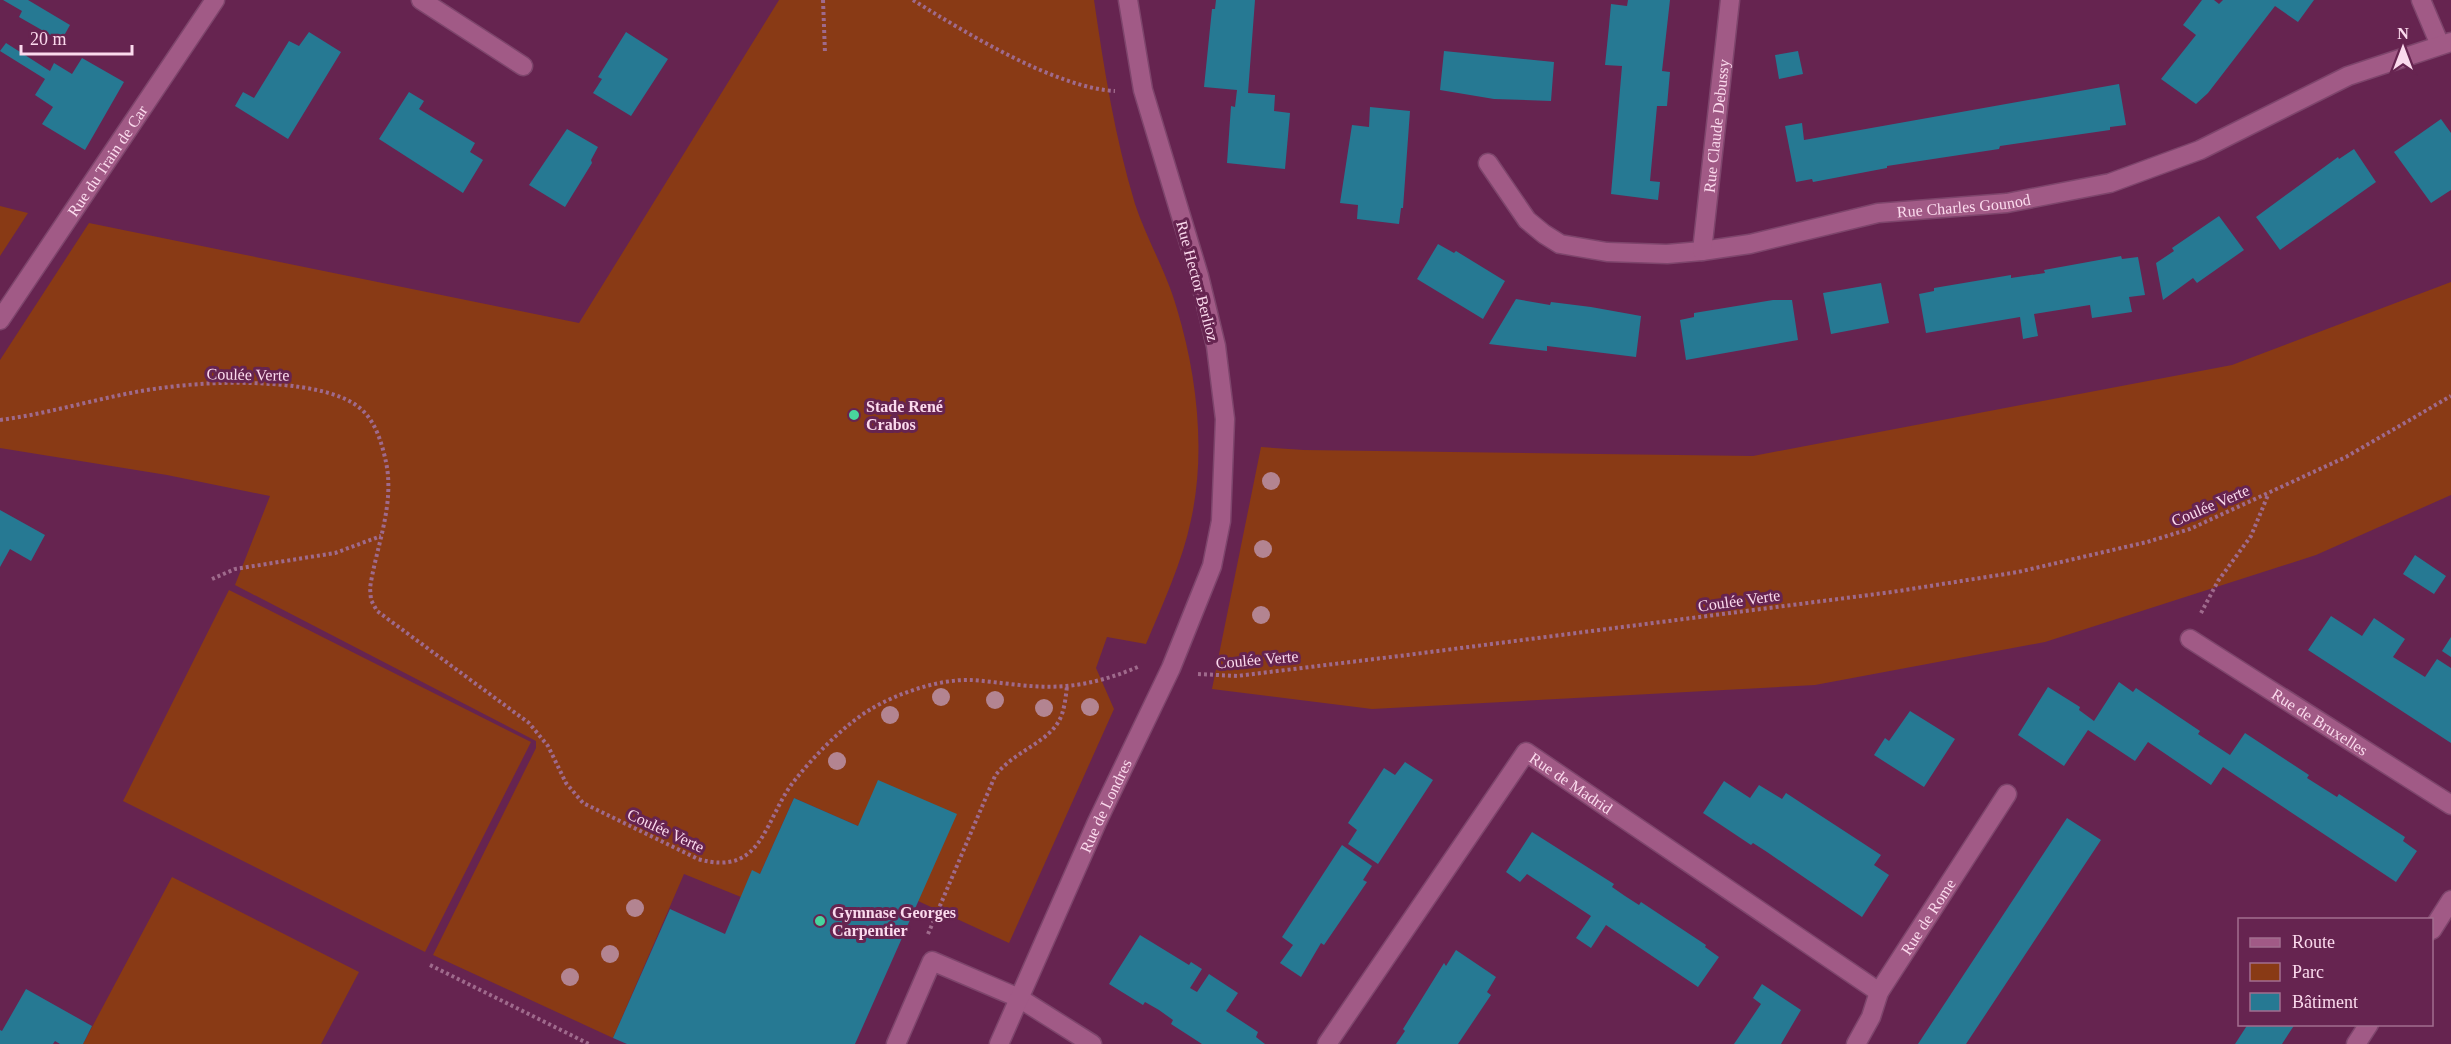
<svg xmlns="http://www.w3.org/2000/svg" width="2451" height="1044" font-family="'Times New Roman',serif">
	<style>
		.green { fill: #893a15 }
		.building { fill: #267993 }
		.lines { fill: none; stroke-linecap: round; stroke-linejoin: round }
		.minor-casing { stroke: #7e456c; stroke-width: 21 }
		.path { stroke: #9f6a8c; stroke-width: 4; stroke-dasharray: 3 3; stroke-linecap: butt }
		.minor { stroke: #a15a86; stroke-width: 18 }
		.tree { fill: #b38491 }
		.poi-dot { fill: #48d49d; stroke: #662450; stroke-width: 2 }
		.labels { text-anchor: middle; stroke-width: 6; stroke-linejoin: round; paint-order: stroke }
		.street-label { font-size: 16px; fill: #fbdaed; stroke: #662450 }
		.poi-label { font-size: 16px; font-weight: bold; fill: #fbdaed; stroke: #662450; text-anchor: start }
	</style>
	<rect width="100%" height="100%" fill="#662450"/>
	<path class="green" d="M779,0H1094C1104,69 1115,138 1135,204C1147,240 1167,273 1177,309C1197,375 1206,452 1191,520C1182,563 1163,603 1146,644L1107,637L1096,668L1114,709L1009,943L918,901L858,826L794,798L760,874L752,871L741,897L684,874L613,1038L433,955L536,748V741L235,585L270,496L167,475L0,448V360L89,223L579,323Z
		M0,206L28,213L0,256Z
		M2451,282V495L2316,555L2045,642L1815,685L1372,709L1212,689L1261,447L1304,450L1753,456L2232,365Z
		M229,590L531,742L425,952L123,801Z
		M172,877L359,972L321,1044H83Z"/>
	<path class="building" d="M3,0H28L70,25L61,41L19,17L22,11Z
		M1216,0H1255L1248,93L1275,95L1274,111L1290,113L1285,169L1227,163L1231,106L1235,107L1237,90L1204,87L1212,9H1215Z
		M1628,0H1670L1662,71L1670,72L1667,106H1657L1650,181L1660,182L1658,200L1611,194L1622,66L1605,65L1609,26L1611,4L1627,6Z
		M2202,0H2214L2219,4L2223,0H2314L2298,22L2275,6L2208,93L2196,104L2161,79L2196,35L2183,25Z
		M309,32L341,52L288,139L235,106L243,92L254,98L289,41L299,46Z
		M626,32L668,59L631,116L593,93L602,79L598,77Z
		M6,43L50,71L54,63L72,74L82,58L124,82L85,150L42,124L53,107L35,95L45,79L0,51Z
		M1444,51L1554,62L1551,101L1494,99L1440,90Z
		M1798,51L1803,74L1779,79L1775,55Z
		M2119,84L2126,125L2110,127V130L2000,146L1999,149L1887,166V168L1813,182L1812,179L1796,182L1785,126L1802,123L1804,140Z
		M409,92L424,101L419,109L475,143L470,152L483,160L463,193L379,139Z
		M1370,107L1410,111L1403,208H1401L1399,224L1357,219L1358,205L1340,203L1352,125L1369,127Z
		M2441,119L2451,133V190L2431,203L2394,152Z
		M567,129L598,147L591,160L592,163L565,207L529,185Z
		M2354,149L2376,182L2280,250L2256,217L2338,157L2339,159Z
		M2219,216L2244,250L2197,283L2193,278L2163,300L2156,263L2174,251L2172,248Z
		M1438,244L1454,253L1456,251L1505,281L1483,319L1417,279Z
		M2121,256L2122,259L2138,257L2145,295L2129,297L2132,312L2092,318L2090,305L2034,314L2038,336L2023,339L2020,317L1926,333L1919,294L1934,291V288L2011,275V278L2045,273L2044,270Z
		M1881,283L1889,323L1831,334L1823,293Z
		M1516,299L1550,305L1551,302L1591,307L1641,316L1636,357L1547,346V351L1489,344Z
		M1773,300H1792L1798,340L1686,360L1680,320L1694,317V313Z
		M0,510L45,535L31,561L10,549L0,567Z
		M2415,555L2446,576L2434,594L2403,574Z
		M2331,616L2362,636L2374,618L2405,639L2393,657L2425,677L2437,659L2451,668V743L2308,650Z
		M2451,637V657L2442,651Z
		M2119,682L2133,692L2136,688L2200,731L2198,734L2230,755L2245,733L2309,775L2307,778L2337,797L2339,794L2405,837L2403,841L2417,851L2396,882L2223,767L2211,785L2148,742L2135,761L2088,730L2064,766L2018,735L2048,687L2080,707L2079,710L2094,721Z
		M1910,711L1955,739L1924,787L1874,755L1885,738L1889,741Z
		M1405,762L1433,780L1378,864L1348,844L1357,830L1348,823L1384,768L1395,775Z
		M878,780L957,814L855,1044H627L613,1038L670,909L725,934L752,870L760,874L794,798L858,826Z
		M1724,781L1750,798L1759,785L1782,799L1786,793L1881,855L1874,865L1889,875L1862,917L1767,852L1753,843L1751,845L1703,813Z
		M2067,818L2101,840L1966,1044H1918Z
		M1532,832L1614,884L1612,887L1625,896L1639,905L1641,902L1706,945L1705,947L1719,957L1698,987L1606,925L1591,948L1576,938L1591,916L1527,874L1520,882L1506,872Z
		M1342,845L1372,866L1363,880L1367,882L1324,945L1321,943L1301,977L1280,963L1293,945L1282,937Z
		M1140,935L1189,965L1191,962L1202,969L1190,988L1197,992L1209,974L1238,993L1226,1011L1258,1032L1256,1037L1265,1044H1202L1171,1024L1173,1020L1159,1010L1145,1002L1143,1005L1109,984Z
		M1456,950L1496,977L1487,992L1491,995L1458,1044H1396L1405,1031L1403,1029L1444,963L1446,966Z
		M1762,984L1801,1010L1781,1044H1734L1761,1004L1753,998Z
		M26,989L92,1026L83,1044H60L55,1041L53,1044H0V1030L2,1031Z
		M2248,1024H2295L2282,1044H2235Z"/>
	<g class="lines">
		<g class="minor-casing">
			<g id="minor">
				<path d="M421,0L523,66"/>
				<path d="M2421,0L2440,45"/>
				<path id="s1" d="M1488,163L1527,220L1544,234L1560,244L1607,252L1667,254L1702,251L1750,244L1878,213L2007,203L2110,183L2200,150L2348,76L2451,42"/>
				<path id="s2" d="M1702,251L1730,0"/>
				<path id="s3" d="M0,320L215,0"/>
				<path id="s4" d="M2190,639L2451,805"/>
				<path d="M2432,930L2451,900"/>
				<path d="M896,1044L932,961L1019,998L1092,1044"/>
				<path id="s5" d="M999,1044L1097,822L1171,668L1212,566L1221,521L1225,419L1216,346L1199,276L1143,90L1128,0"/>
				<path id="s6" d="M1327,1044L1526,752L1879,992"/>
				<path id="s7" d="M1856,1044L1871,1017L1879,992L2007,794"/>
				<path d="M2356,1044L2369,1024"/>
			</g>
		</g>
		<path class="path" d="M823,0L825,53
			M913,0C964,32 1056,88 1115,91
			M0,420C54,413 107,395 161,388C204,382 250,381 293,386C315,389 344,394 361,409C376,422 382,444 386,462C395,505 376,547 370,588L371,600L377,611L529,723L548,746L566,783L583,803L698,859C764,878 764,818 795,780C815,755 843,726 871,709C898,693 939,679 971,680C1002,682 1034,689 1066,686C1091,684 1117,676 1140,666
			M212,579L235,569L335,553L381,536
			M2201,613L2218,581L2251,536L2268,495
			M1198,674L1237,676L1407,655L1892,592L2018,572L2147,542L2190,529L2346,457L2451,396
			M928,934L995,776C1014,750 1053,742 1062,714C1065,705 1066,695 1067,686
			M430,965L589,1044"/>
		<use href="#minor" class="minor"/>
	</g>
	<g class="tree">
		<circle cx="1271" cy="481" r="9"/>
		<circle cx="1263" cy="549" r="9"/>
		<circle cx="1261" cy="615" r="9"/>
		<circle cx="941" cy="697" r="9"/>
		<circle cx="995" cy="700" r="9"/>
		<circle cx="1090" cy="707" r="9"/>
		<circle cx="1044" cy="708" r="9"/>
		<circle cx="890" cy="715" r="9"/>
		<circle cx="837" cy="761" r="9"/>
		<circle cx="635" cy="908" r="9"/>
		<circle cx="610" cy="954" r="9"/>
		<circle cx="570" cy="977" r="9"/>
	</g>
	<g class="poi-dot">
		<circle cx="854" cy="415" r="6"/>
		<circle cx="820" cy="921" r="6"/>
	</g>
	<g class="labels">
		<g class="street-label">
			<text dy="6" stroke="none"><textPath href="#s2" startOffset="126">Rue Claude Debussy</textPath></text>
			<text dy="6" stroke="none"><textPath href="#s3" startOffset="192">Rue du Train de Car</textPath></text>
			<text dy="6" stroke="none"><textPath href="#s1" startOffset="519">Rue Charles Gounod</textPath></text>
			<text transform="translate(1198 281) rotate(75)" y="6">Rue Hector Berlioz</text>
			<text transform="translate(248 374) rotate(1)" y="6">Coulée Verte</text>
			<text transform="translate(2210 505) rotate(-23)" y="6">Coulée Verte</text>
			<text transform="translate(1739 600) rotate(-8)" y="6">Coulée Verte</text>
			<text transform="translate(1257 659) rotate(-5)" y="6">Coulée Verte</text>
			<text dy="6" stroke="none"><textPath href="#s4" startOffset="154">Rue de Bruxelles</textPath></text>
			<text dy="6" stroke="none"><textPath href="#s6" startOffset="408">Rue de Madrid</textPath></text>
			<text dy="6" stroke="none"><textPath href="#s5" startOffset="261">Rue de Londres</textPath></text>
			<text transform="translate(666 830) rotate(25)" y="6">Coulée Verte</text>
			<text dy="6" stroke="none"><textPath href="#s7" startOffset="147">Rue de Rome</textPath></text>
		</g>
		<g class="poi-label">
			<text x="866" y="412">Stade René<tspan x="866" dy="18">Crabos</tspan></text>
			<text x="832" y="918">Gymnase Georges<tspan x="832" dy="18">Carpentier</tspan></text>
		</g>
	</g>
	<rect x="2238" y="918" width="195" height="108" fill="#662450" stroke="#a26d8f" stroke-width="1.5"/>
	<rect x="2250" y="938" width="30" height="9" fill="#a15a86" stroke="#a26d8f" stroke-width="1.5"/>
	<text x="2292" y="948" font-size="18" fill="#fbdaed">Route</text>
	<rect x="2250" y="963" width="30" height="18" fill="#893a15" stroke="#a26d8f" stroke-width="1.5"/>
	<text x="2292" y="978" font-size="18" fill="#fbdaed">Parc</text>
	<rect x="2250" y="993" width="30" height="18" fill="#267993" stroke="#a26d8f" stroke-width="1.5"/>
	<text x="2292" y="1008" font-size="18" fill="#fbdaed">Bâtiment</text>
	<g transform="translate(2403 48)" stroke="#662450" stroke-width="4.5" paint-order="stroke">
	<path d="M0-4.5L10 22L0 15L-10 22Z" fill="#fbdaed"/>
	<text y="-9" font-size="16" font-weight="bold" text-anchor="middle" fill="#fbdaed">N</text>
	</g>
	<path d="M21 45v9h111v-9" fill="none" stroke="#fbdaed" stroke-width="3"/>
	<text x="30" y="45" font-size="18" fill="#fbdaed" stroke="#662450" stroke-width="4.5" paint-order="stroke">20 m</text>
</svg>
